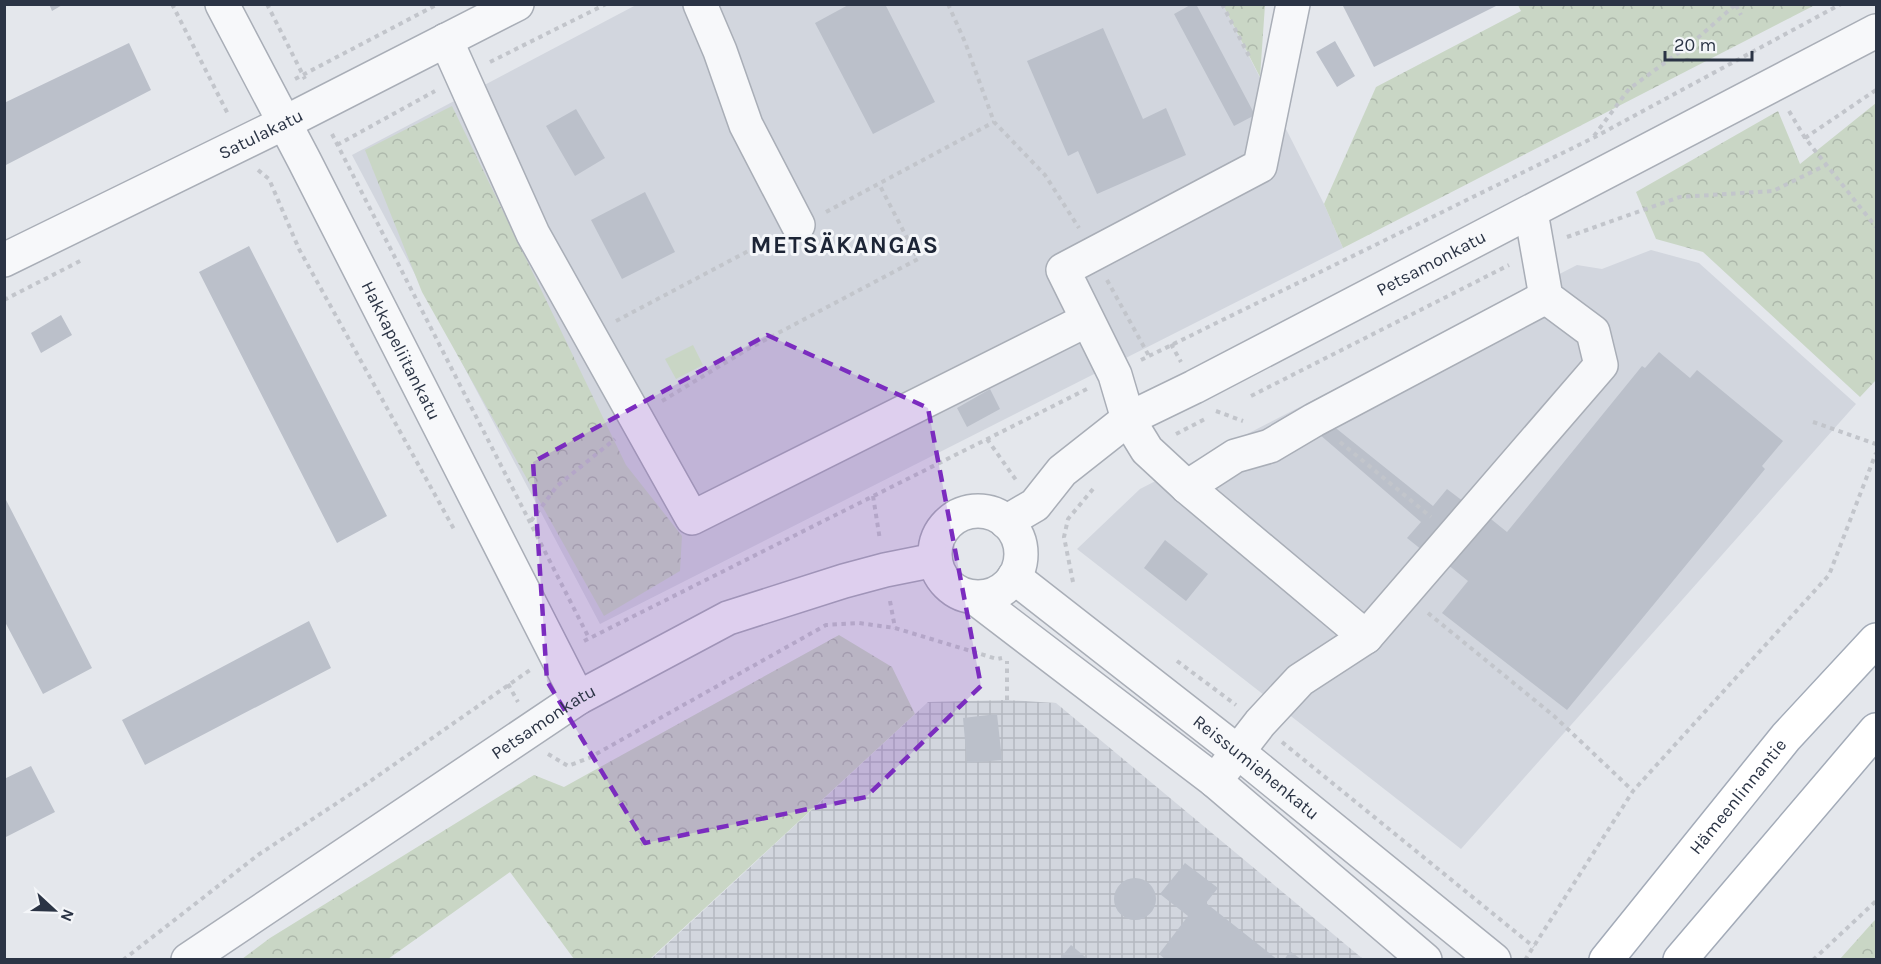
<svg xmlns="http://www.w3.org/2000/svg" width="1881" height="964" font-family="Karla,sans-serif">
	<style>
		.built { fill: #d2d6de }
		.industrial { fill: url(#industrial-grid) }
		.forest { fill: url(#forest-crowns) }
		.green { fill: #c9d6c5 }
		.building { fill: #bbc0ca }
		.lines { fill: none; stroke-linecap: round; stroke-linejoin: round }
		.minor-casing { stroke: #a9aeb7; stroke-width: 36 }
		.major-casing { stroke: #a3abb8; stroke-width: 36 }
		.path { stroke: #c2c5cb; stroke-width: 4; stroke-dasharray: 4.5 4.5; stroke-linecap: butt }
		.minor { stroke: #f7f8fa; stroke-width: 33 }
		.major { stroke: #fff; stroke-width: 33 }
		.marked { fill: #7b2cbf; fill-opacity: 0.2; stroke: #7b2cbf; stroke-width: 4.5; stroke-dasharray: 12 8; stroke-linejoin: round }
		.labels { text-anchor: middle; stroke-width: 6; stroke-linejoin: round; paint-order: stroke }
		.street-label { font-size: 18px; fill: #2b3445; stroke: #f4f6f9 }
		.district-label { font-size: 24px; font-weight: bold; letter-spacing: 1.5px; fill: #1d2536; stroke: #f4f6f9 }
	</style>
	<defs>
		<pattern id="industrial-grid" width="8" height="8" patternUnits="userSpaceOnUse" patternTransform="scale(1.5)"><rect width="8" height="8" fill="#d2d6de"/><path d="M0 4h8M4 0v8" fill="none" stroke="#b4b8c0"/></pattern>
		<pattern id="forest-crowns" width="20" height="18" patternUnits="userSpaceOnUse" patternTransform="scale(1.5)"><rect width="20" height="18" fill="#c9d6c5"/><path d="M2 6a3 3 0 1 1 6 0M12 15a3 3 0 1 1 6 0" fill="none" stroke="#adb8ab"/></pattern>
	</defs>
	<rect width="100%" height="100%" fill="#e4e7ec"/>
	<path class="built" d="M636,5H1223L1324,204L1343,248L600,624L352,155Z
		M1651,250L1699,263L1856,404L1461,849L1077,549L1140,489L1577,265L1602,269Z"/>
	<path class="industrial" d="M1007,700L1056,703L1363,959L650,960L928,702Z"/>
	<path class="forest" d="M1223,5H1265L1260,77Z
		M1518,5H1815L1343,248L1324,204L1376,87L1521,11Z
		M1876,103V380L1860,397L1703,252L1656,239L1636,192L1778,111L1800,164Z
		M452,106L626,465L682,536L680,571L604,616L422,292L365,150Z
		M839,635L892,667L915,714L650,959H574L510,872L388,959H242L270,938L534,775L564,787Z
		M1876,919V959H1840L1873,922Z"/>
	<path class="green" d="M693,345L703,365L676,379L665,359Z"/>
	<path class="building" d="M49,4H64L52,11Z
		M850,4H885L935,102L873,134L815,23Z
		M1192,4H1196L1255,115L1234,126L1174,14Z
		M1342,4H1500L1374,67Z
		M1103,28L1143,119L1166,108L1186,155L1097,194L1078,151L1068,156L1027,61Z
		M1335,41L1355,76L1337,87L1316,52Z
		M129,43L151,90L4,166V103Z
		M576,109L605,158L575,176L546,126Z
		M645,192L675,252L622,279L591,220Z
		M249,246L387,516L337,543L199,272Z
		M61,315L72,335L41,353L31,333Z
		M1659,352L1690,378L1697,370L1783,441L1762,466L1765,469L1567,710L1442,613L1468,581L1442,560L1481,511L1507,532L1642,366L1645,368Z
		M990,389L1000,409L967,427L957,408Z
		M1332,425L1433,506L1447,489L1468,505L1427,554L1407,538L1421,522L1319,434Z
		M4,496L92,668L43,694L4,620Z
		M1165,540L1208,574L1186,601L1144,568Z
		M309,621L331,668L145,765L122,720Z
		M997,714L1002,760L967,763L963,718Z
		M31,766L55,812L4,838V779Z
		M1185,863L1218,888L1206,903L1278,960H1166L1159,954L1188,916L1160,894Z
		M1114 899a21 21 0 1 1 42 0a21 21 0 1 1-42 0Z
		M1071,945L1089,960H1059Z
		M1290,951L1302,960H1284Z"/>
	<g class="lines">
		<g class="minor-casing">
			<g id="minor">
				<path id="s1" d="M222,4L304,160L578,698"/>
				<path d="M700,4L720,51L746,125L798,225"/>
				<path d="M1293,4L1260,166L1063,270L1115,375L1128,419L1147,450L1187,487L1366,637"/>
				<path d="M446,40L533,234L692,518L1087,320"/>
				<path id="s2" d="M4,260L284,123L517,4"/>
				<path d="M1187,487L1235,456L1270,446L1314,420L1546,297"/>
				<circle cx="978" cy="554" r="43"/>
				<path id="s3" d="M1006,522L1035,505L1062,471L1128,419L1194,387L1876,31"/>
				<path id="s4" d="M1014,577L1238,752L1494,960"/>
				<path d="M975,598L1215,781L1425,960"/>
				<path d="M1215,781L1260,723L1300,680L1366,637L1601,365L1593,332L1546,297L1531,212"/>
				<path id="s5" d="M188,960L578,698L728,618L844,581L885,570L935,560"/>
			</g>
		</g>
		<g class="major-casing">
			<g id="major">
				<path id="s6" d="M1606,960L1786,737L1876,640"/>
				<path d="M1680,960L1876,730"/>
			</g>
		</g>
		<path class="path" d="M172,4L229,116
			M267,4L305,79
			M948,4L965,42L994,122L1045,175L1079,228
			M1222,4L1249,56
			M1736,5L1741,15
			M490,62L606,4
			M295,79L438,4
			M1789,111L1805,138L1876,227
			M332,134L589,638
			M1594,136L1629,89L1692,43L1735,5L1742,4
			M1805,138L1876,90
			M337,145L435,91
			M258,170L269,179L299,249L455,531
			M826,212L994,122
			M1567,237L1680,197L1773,191L1826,165
			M1107,280L1149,356
			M4,300L84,259
			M616,321L771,239
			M1171,344L1181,362
			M1141,360L1593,138L1841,4
			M1251,396L1509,265
			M662,401L748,349L918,259L879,184
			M1216,411L1243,421
			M1813,422L1876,444
			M1176,434L1207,418
			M987,439L1016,480
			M1340,442L1431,517
			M873,496L880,540
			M531,521L557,486L615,439
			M1073,582L1064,537L1068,519L1093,489
			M890,601L895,628
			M1428,613L1554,716L1633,791
			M584,641L1087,389
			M1177,661L1236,705
			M508,684L518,702
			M1007,700V661
			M1282,742L1534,947
			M548,754L568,766L589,758L826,625L859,623L895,628L997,659L1002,658
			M123,960L258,855L369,782L530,670
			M1525,960L1633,791L1829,575L1876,453
			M1813,960L1876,901"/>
		<use href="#minor" class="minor"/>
		<use href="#major" class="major"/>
	</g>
	<path class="marked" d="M767,335L928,408L981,686L866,797L645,843L547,681L533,462Z"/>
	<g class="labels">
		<g class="street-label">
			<text dy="6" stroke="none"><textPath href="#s2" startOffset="286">Satulakatu</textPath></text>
			<text dy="6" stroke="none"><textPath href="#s3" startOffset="502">Petsamonkatu</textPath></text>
			<text dy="6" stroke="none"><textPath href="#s1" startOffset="390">Hakkapeliitankatu</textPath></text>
			<text dy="6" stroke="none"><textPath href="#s5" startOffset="428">Petsamonkatu</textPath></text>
			<text dy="6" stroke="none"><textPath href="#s4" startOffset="308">Reissumiehenkatu</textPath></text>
			<text dy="6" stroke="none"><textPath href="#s6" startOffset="210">Hämeenlinnantie</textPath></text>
		</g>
		<g class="district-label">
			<text x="845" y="253">METSÄKANGAS</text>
		</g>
	</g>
	<rect width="1881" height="964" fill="none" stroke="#2b3445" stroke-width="12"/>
	<g transform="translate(54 910) rotate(112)" stroke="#f4f6f9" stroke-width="4.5" paint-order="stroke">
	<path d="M0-4.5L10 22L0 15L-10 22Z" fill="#2b3445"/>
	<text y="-9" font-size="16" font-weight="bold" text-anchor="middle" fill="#2b3445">N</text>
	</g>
	<path d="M1665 51v9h87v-9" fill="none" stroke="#2b3445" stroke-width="3"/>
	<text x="1674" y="51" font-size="18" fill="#2b3445" stroke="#f4f6f9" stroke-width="4.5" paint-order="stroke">20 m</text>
</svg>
